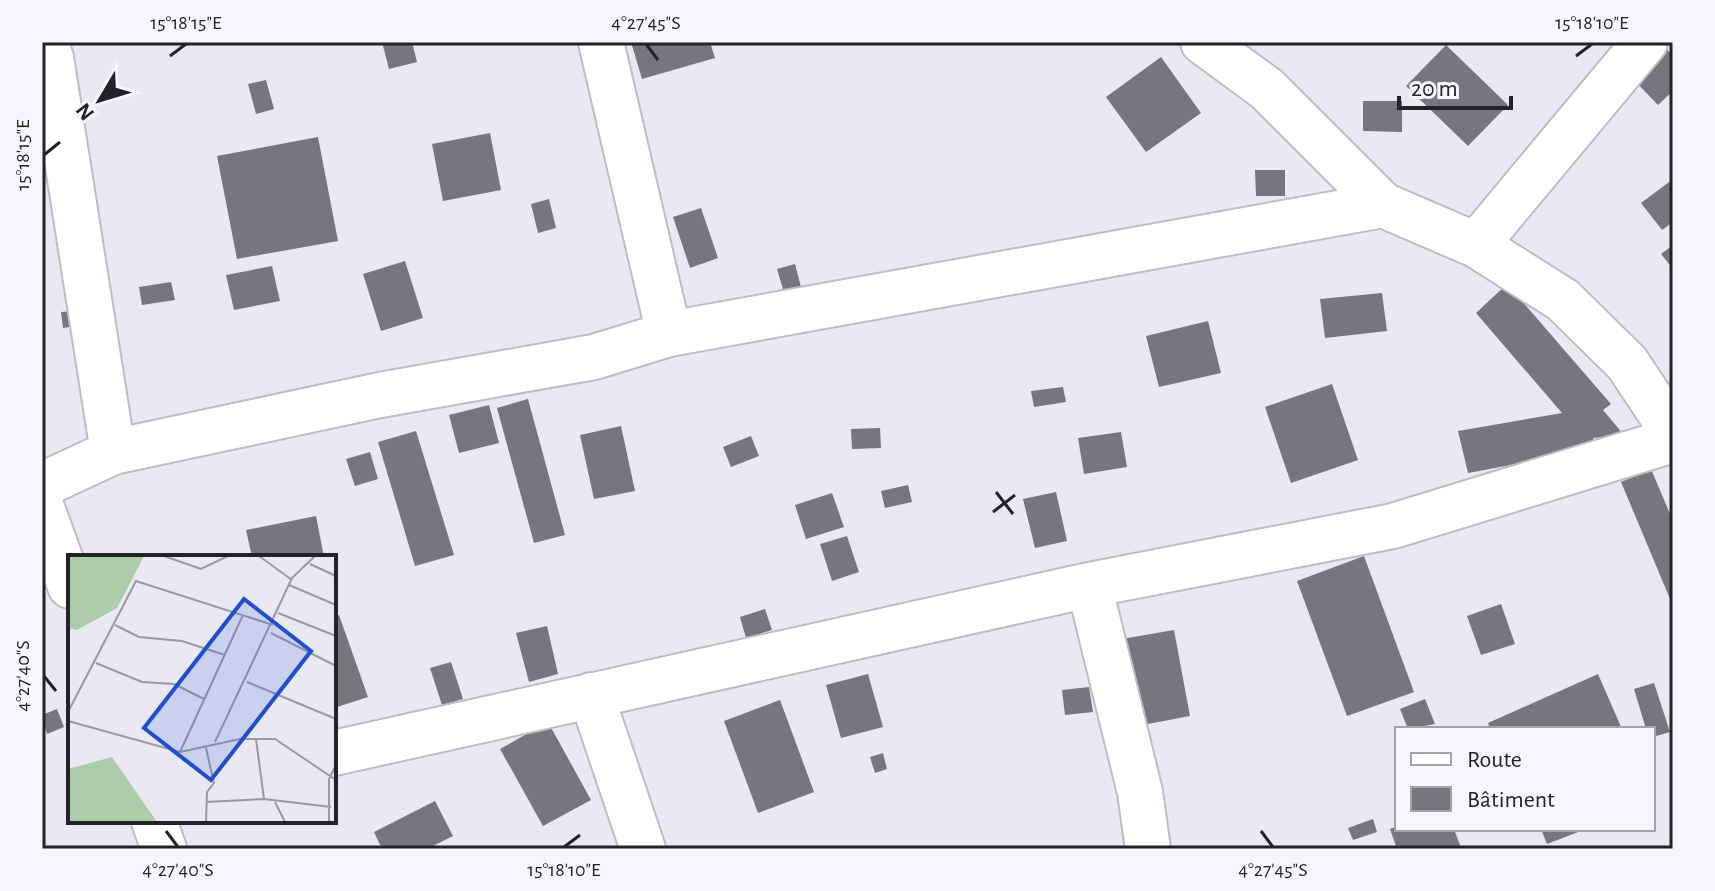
<svg xmlns="http://www.w3.org/2000/svg" width="1715" height="891" font-family="'Alegreya Sans',sans-serif">
	<style>
		.building { fill: #79757e }
		.lines { fill: none; stroke-linecap: round; stroke-linejoin: round }
		.minor-casing { stroke: #bdbdc7; stroke-width: 48 }
		.minor { stroke: #fff; stroke-width: 44 }
		.ticks { fill: none; stroke: #232327; stroke-width: 3 }
		.inset-road { fill: none; stroke: #9a99a1; stroke-width: 2 }
		.view { fill: #1d4ed8; fill-opacity: 0.15; stroke: #1d4ed8; stroke-width: 4 }
		.inset-edge { fill: none; stroke: #232327; stroke-width: 4 }
		.neatline { fill: none; stroke: #232327; stroke-width: 3 }
		.ticks-label { font-size: 20px; text-anchor: middle; fill: #232327 }
	</style>
	<rect width="100%" height="100%" fill="#e9e8f3"/>
	<path class="building" d="M382,42H412L417,62L389,69Z
		M631,42H710L715,58L642,79Z
		M1446,45L1508,105L1468,146L1406,86Z
		M1663,45L1673,56V91L1658,105L1631,77Z
		M1161,57L1201,113L1146,152L1106,97Z
		M266,80L274,109L256,114L248,84Z
		M1363,101H1402V132L1363,131Z
		M490,133L501,190L443,201L432,144Z
		M318,137L338,241L237,259L217,156Z
		M1255,170H1285V196H1256Z
		M1673,179V222L1662,230L1641,203Z
		M549,199L556,228L538,233L531,204Z
		M701,208L718,258L690,268L673,217Z
		M1673,245V269L1661,254Z
		M405,261L423,318L381,331L363,274Z
		M795,264L802,291L785,296L777,269Z
		M272,266L280,301L234,310L226,275Z
		M171,282L175,300L142,305L139,287Z
		M1507,284L1611,404L1603,410L1624,435L1593,438L1597,449L1468,473L1458,431L1562,413L1476,313Z
		M1382,293L1387,331L1325,338L1320,299Z
		M76,311L77,326L63,328L61,312Z
		M1208,321L1221,373L1159,387L1146,336Z
		M1332,384L1358,460L1291,483L1265,407Z
		M1063,387L1066,402L1034,407L1031,391Z
		M528,399L565,535L534,543L497,408Z
		M489,405L499,443L459,453L449,415Z
		M621,426L635,491L594,499L580,435Z
		M880,428L881,448L852,449L851,429Z
		M416,431L454,555L415,566L378,442Z
		M1121,432L1127,467L1084,474L1078,438Z
		M751,436L759,456L731,467L723,447Z
		M370,452L378,479L355,486L346,459Z
		M1651,469L1673,521V606L1621,482Z
		M908,485L912,502L885,508L881,491Z
		M1056,492L1067,541L1035,548L1023,499Z
		M832,493L844,527L806,539L795,505Z
		M316,516L324,557H252L246,530Z
		M847,536L859,572L832,581L820,544Z
		M1364,556L1414,692L1347,716L1297,581Z
		M1501,604L1515,644L1481,655L1467,616Z
		M765,609L772,630L746,638L740,617Z
		M339,615L368,697L334,708V616Z
		M547,626L558,674L529,682L516,633Z
		M1174,630L1190,716L1132,727L1116,640Z
		M451,662L463,699L442,705L430,668Z
		M868,674L883,727L841,738L826,685Z
		M1598,674L1622,729H1490L1488,723Z
		M1654,683L1670,732L1653,737V729H1646L1634,689Z
		M1089,687L1093,712L1065,715L1062,690Z
		M1425,699L1435,724L1408,729L1400,709Z
		M780,700L814,792L758,813L724,721Z
		M57,709L64,727L47,734L42,715Z
		M548,722L591,800L543,826L500,749Z
		M883,753L887,769L875,773L870,757Z
		M435,801L453,836L427,849H382L374,832Z
		M1373,819L1377,832L1353,840L1348,828Z
		M1397,826V829H1454L1461,848L1397,849L1390,829Z
		M1541,829H1586L1547,844Z"/>
	<g class="lines">
		<g class="minor-casing">
			<path id="minor" d="M45,42L51,58L113,452
				M601,42L669,334
				M1203,42L1267,89L1383,205L1476,245L1563,300L1627,363L1673,432
				M1476,245L1645,42
				M42,485L113,452L380,395L594,357L669,334L1383,205
				M42,508L70,586
				M1089,585L1140,792L1148,849
				M591,695L643,849
				M334,753L1089,585L1393,526L1673,440
				M154,821L164,849"/>
		</g>
		<use href="#minor" class="minor"/>
	</g>
	<path class="ticks" d="M646,44L658,60M170,56L186,44M1576,56L1592,44M44,155L60,142M996,492L1013,514M993,512L1015,495M44,676L56,691M166,831L178,847M1261,831L1273,847M564,847L580,835"/>
	<g transform="translate(68 555)">
		<rect width="268" height="268" fill="#e9e8f3"/>
		<path d="M0,1H76L49,53L9,75L0,73ZM44,202L89,267H0V214Z" fill="#adcdaa"/>
		<path class="inset-road" d="M96,1L133,14L160,1M191,1L224,25M242,9L268,21M221,30L268,50M210,58L268,81M47,70L71,82L114,86L157,100M203,78L268,111M28,108L74,127L106,129L136,144M179,127L268,164M0,157L68,26L205,70M0,166L112,197L172,184H207L268,225M188,184L196,244M147,187L224,23L247,1M112,197L175,60M206,245L217,267M138,247L196,244L263,252M138,267L139,237L146,228L138,193M261,267V224L268,210"/>
		<path class="view" d="M176,44L243,96L143,225L76,173Z"/>
		<rect width="268" height="268" class="inset-edge"/>
	</g>
	<rect width="1715" height="891" fill="none" stroke="#f6f6ff" stroke-width="88"/>
	<rect x="1395" y="727" width="260" height="104" fill="#f6f6ff" stroke="#a2a2a9" stroke-width="2"/>
	<rect x="1411" y="753" width="40" height="12" fill="#ffffff" stroke="#a2a2a9" stroke-width="2"/>
	<text x="1467" y="767" font-size="24" fill="#232327">Route</text>
	<rect x="1411" y="787" width="40" height="24" fill="#79757e" stroke="#a2a2a9" stroke-width="2"/>
	<text x="1467" y="807" font-size="24" fill="#232327">Bâtiment</text>
	<g transform="translate(100 100) rotate(232)" stroke="#f6f6ff" stroke-width="6" paint-order="stroke">
	<path d="M0-6L14 30L0 20L-14 30Z" fill="#232327"/>
	<text y="-12" font-size="22" font-weight="bold" text-anchor="middle" fill="#232327">N</text>
	</g>
	<path d="M1399 96v12h112v-12" fill="none" stroke="#232327" stroke-width="4"/>
	<text x="1411" y="96" font-size="24" fill="#232327" stroke="#f6f6ff" stroke-width="6" paint-order="stroke">20 m</text>
	<rect x="44" y="44" width="1627" height="803" class="neatline"/>
	<g class="ticks-label">
		<text x="186" y="29">15°18'15"E</text>
		<text x="646" y="29">4°27'45"S</text>
		<text x="1592" y="29">15°18'10"E</text>
		<text transform="translate(22 155) rotate(-90)" y="7">15°18'15"E</text>
		<text transform="translate(22 676) rotate(-90)" y="7">4°27'40"S</text>
		<text x="178" y="876">4°27'40"S</text>
		<text x="564" y="876">15°18'10"E</text>
		<text x="1273" y="876">4°27'45"S</text>
	</g>
</svg>
